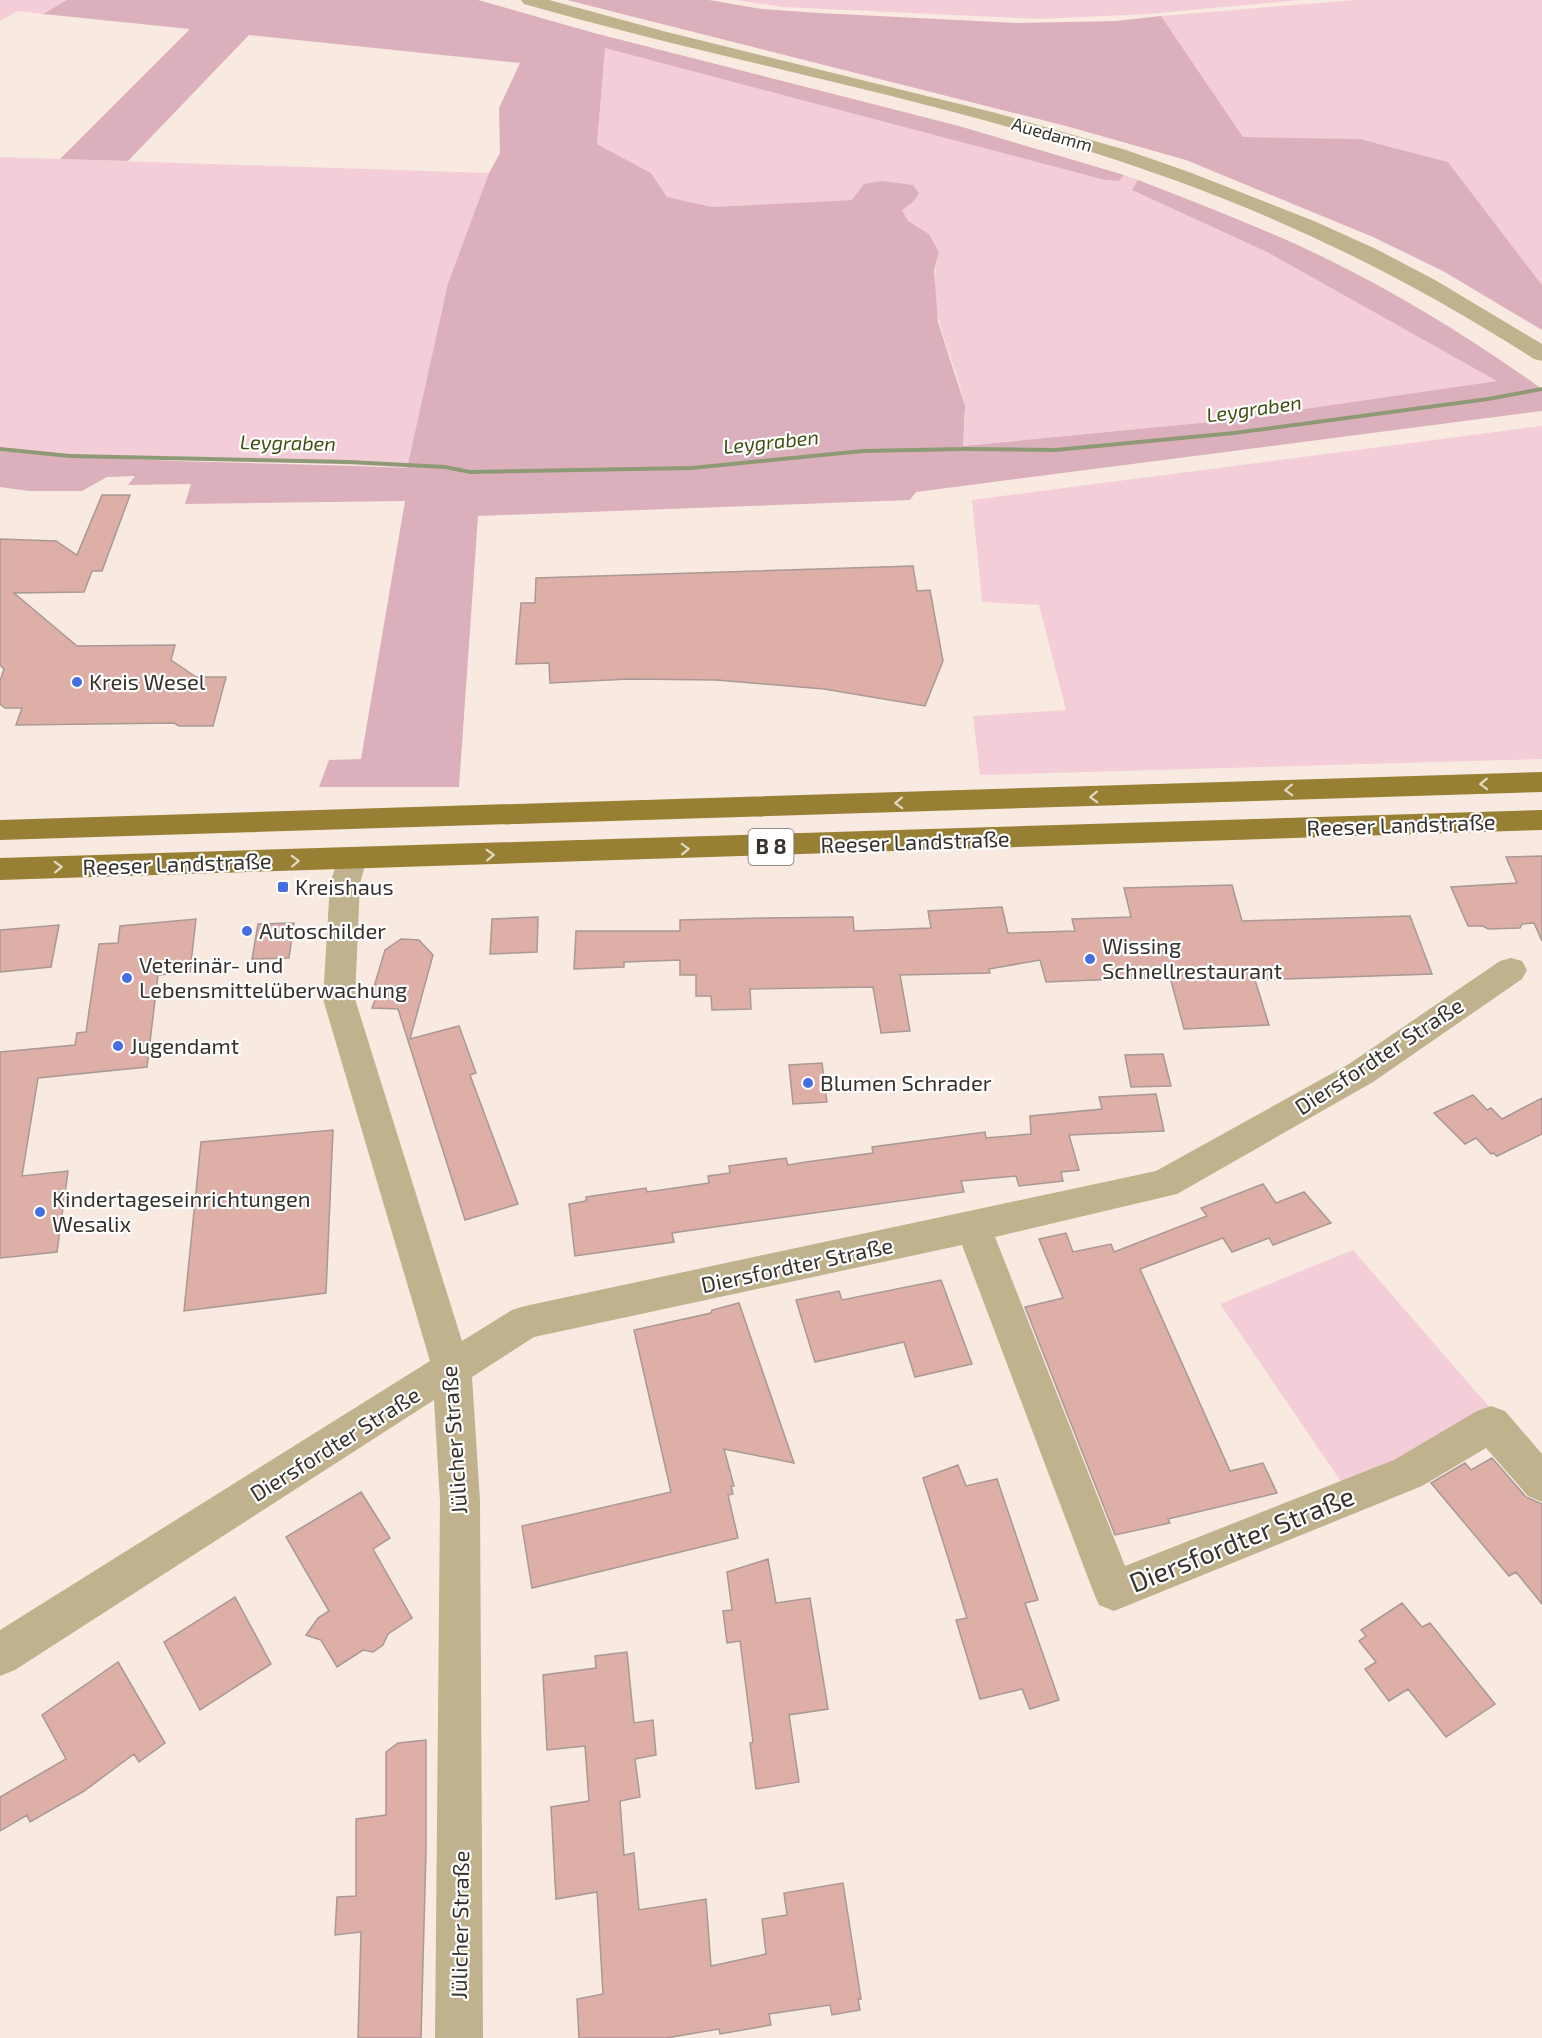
<svg xmlns="http://www.w3.org/2000/svg" width="1542" height="2038" font-family="'Exo 2',sans-serif">
	<style>
		.green { fill: #f3ced9 }
		.forest { fill: #dcafbd }
		.lines { fill: none; stroke-linecap: round; stroke-linejoin: round }
		.stream { fill: #8e9a75; fill-rule: evenodd }
		.building { fill: #ddafa7; stroke: #a99895; stroke-width: 1.5 }
		.minor { fill: #bfb28d; fill-rule: evenodd }
		.tertiary { fill: #bfb28d; fill-rule: evenodd }
		.primary { fill: #977f34; fill-rule: evenodd }
		.oneway { stroke: #e0d9c2 }
		.poi-dot { fill: #446fe1; stroke: #fff; stroke-width: 2 }
		.labels { text-anchor: middle; stroke-width: 4.5; stroke-linejoin: round; paint-order: stroke }
		.far-street-label { font-size: 18px; fill: #36312c; stroke: #fff }
		.far-water-label { font-size: 20px; font-style: italic; fill: #3f4e11; stroke: #fff }
		.shield { fill: #fff; stroke: #726f6b; stroke-width: 1.5 }
		.shield-label { font-size: 21px; font-weight: bold; fill: #36312c }
		.poi-label { font-size: 22px; fill: #36312c; stroke: #fff; text-anchor: start }
		.street-label { font-size: 22px; fill: #36312c; stroke: #fff }
		.near-street-label { font-size: 27px; fill: #36312c; stroke: #fff }
	</style>
	<rect width="100%" height="100%" fill="#f8eae0"/>
	<path class="green" d="M0,0H67L43,14L18,11L0,21Z
		M736,0H1300L1148,14L1039,19L783,7Z
		M1354,0H1542V285L1448,162L1360,139L1243,137L1161,16Z
		M605,47L1105,180L1119,181L1124,175L1138,180L1133,190L1267,252L1498,381L1221,421L962,446C963,433 967,417 964,404C954,350 923,313 939,252L929,234L908,221L902,210L913,202L853,200L712,207L667,197L651,173L597,144Z
		M0,157L489,173L448,283L407,468C271,458 136,463 0,451Z
		M1542,426V759L980,775L973,716L1066,710L1039,605L982,602L972,500Z
		M1353,1250L1491,1409L1367,1478L1344,1486L1220,1304Z"/>
	<path class="forest" d="M67,0H478L594,33L959,126L1124,175L1119,181L1105,180L605,48L597,144L651,173L667,197L712,207L852,200L864,184L882,181L913,185L919,193L913,202L902,210L908,221L929,234L939,252L934,271L938,322L965,406L963,446L1221,421L1497,381L1267,252L1132,190L1138,180C1200,204 1263,228 1323,257C1400,294 1473,340 1542,389V411L916,492L910,500L478,516L459,787H319L329,760L361,759L405,501L185,504L191,484L128,485L135,476L107,477L82,491H29L0,487V451C135,463 271,462 407,468L448,283L489,173L500,153L499,108L520,63L249,35L128,161L60,159L190,29L43,14Z
		M567,0H709L762,9L819,13L1017,23L1116,21L1161,16L1243,137L1360,139L1448,162L1542,285V330L1443,271L1373,237L1186,160L1066,126Z"/>
	<g class="lines">
		<path class="stream" d="M1542,387V391L1488,401L1234,435L1055,452L964,451L863,453L692,470L470,474L445,469L349,464L70,458L0,451V447L70,454L349,460L445,465L470,470L692,466L863,449L964,447L1055,448L1234,431L1488,397Z"/>
	</g>
	<path class="building" d="M102,495H130L102,571H92L84,592L14,593L77,646L175,645L171,660L196,677H226L213,726H179L174,723L16,725L22,708H5L0,704V681L4,669L0,665V539L56,541L77,555Z
		M913,566L917,591L930,590L943,661L925,706L824,689L716,680L629,679L550,683L549,663L516,664L521,603H535L536,578Z
		M1542,856V941L1534,923L1522,924L1520,928L1488,929L1483,926H1468L1451,887L1517,883L1506,857Z
		M1232,885L1242,921L1410,916L1432,974L1255,980L1269,1025L1184,1029L1170,977L1046,982L1040,960L989,969L990,973L900,975L910,1031L881,1033L873,987L750,989L751,1009L712,1010L711,996H696V975H680V960L624,962V967L574,969L576,931H680V920L764,918L853,917L854,931L931,928L928,911L1002,907L1008,933L1075,931L1072,919L1131,917L1124,888Z
		M538,917L537,952L490,954L492,919Z
		M196,919L190,972L158,975L147,1067L38,1078L22,1176L68,1171L57,1252L0,1258V1052L75,1045L77,1033L86,1032L99,944L118,943L120,926Z
		M294,923L289,958L252,959L258,924Z
		M59,925L51,967L0,972V930Z
		M401,939L419,940L433,955L410,1039L459,1026L476,1073L470,1075L518,1204L465,1220L398,1009L372,1008L376,997H371L385,950Z
		M1163,1054L1171,1086L1131,1087L1125,1055Z
		M822,1063L827,1102L793,1104L789,1065Z
		M1156,1094L1164,1131L1069,1135L1079,1170L1061,1172L1063,1181L1019,1186L1016,1176L961,1181L964,1192L672,1233L674,1242L575,1256L569,1204L586,1201V1197L646,1188L647,1192L709,1183L708,1176L730,1173L729,1166L786,1158L788,1165L806,1162L873,1153L872,1147L985,1132L986,1138L1031,1134L1030,1116L1102,1109L1099,1097Z
		M1473,1095L1487,1110L1491,1108L1502,1119L1542,1098V1134L1497,1156L1493,1153L1491,1154L1476,1138L1465,1144L1434,1113Z
		M333,1130L326,1293L184,1311L201,1142Z
		M1263,1184L1276,1203L1304,1192L1331,1223L1273,1245L1269,1238L1232,1252L1223,1238L1140,1269L1230,1471L1263,1463L1277,1493L1168,1519L1170,1523L1115,1535L1025,1307L1063,1298L1039,1239L1066,1233L1073,1252L1111,1244L1114,1252L1207,1216L1201,1208Z
		M941,1280L972,1364L915,1377L904,1342L815,1362L796,1300L839,1291L842,1300Z
		M739,1303L794,1463L724,1449L734,1486H731L733,1494L728,1495L738,1538L532,1588L522,1526L671,1492L634,1330L711,1313L712,1310Z
		M1492,1458L1526,1497L1542,1504V1604L1516,1572L1509,1576L1431,1483L1465,1463L1471,1470Z
		M958,1465L966,1486L997,1479L1038,1600L1025,1603L1059,1700L1030,1709L1022,1689L980,1699L956,1620L967,1618L923,1478Z
		M361,1492L390,1538L373,1549L412,1618L388,1634L383,1645L373,1652L363,1650L337,1667L321,1640L306,1635L318,1618L329,1611L286,1537Z
		M768,1559L776,1603L810,1598L828,1709L789,1715L799,1782L756,1789L750,1743L753,1742L740,1641L727,1643L723,1611L732,1610L727,1572Z
		M235,1597L271,1664L200,1710L164,1642Z
		M1402,1603L1422,1627L1430,1623L1495,1704L1446,1737L1408,1689L1389,1701L1365,1669L1376,1662L1359,1641L1366,1636L1361,1630Z
		M627,1652L634,1723L653,1720L656,1755L635,1759L640,1797L620,1801L624,1855L634,1853L639,1910L706,1899L711,1966L766,1954L762,1919L787,1915L784,1893L843,1883L861,1999H858L860,2010L832,2015L830,2005L769,2014L771,2025L720,2034L719,2029L666,2038H579L577,1999L603,1994L597,1892L556,1899L551,1807L589,1801L585,1746L547,1750L543,1675L596,1668L595,1656Z
		M118,1662L165,1743L139,1762L134,1754L84,1791L30,1822L27,1815L0,1831V1797L66,1759L42,1715Z
		M426,1740V1850L421,2038H358L361,1932L335,1935L337,1897L356,1896V1819L386,1815V1752L398,1743Z"/>
	<g class="lines">
		<path class="minor" d="M352,848L363,851L367,859L360,883L355,999L462,1341L512,1310L525,1306L1156,1171L1349,1064L1500,961L1511,958L1522,961L1527,970L1522,979L1373,1082L1177,1194L995,1237L1125,1566L1394,1460L1477,1411L1491,1406L1505,1411L1542,1454V1502L1528,1496L1486,1448L1422,1486L1114,1611L1099,1605L1093,1591L962,1245L534,1337L472,1377L480,1501L483,2038H435L440,1501L434,1400L15,1670L0,1676V1630L430,1361L323,999L330,883L341,851Z"/>
		<path class="tertiary" d="M521,0H549L667,32L996,113L1126,150L1189,172L1314,221L1376,249L1435,280L1542,344V361L1534,359C1421,286 1303,227 1177,181C965,103 740,66 524,4Z"/>
		<path class="primary" d="M1542,772V792L0,840V820Z
			M1542,810V830L0,880V858Z"/>
	</g>
	<defs><path id="oneway-chevron" d="M-2-3.5L2.5 0L-2 3.5" fill="none" stroke-width="1.6" stroke-linecap="round" stroke-linejoin="round" transform="scale(1.5)"/></defs>
	<g class="oneway">
		<use href="#oneway-chevron" transform="translate(1484 784) rotate(178)"/>
		<use href="#oneway-chevron" transform="translate(1289 790) rotate(178)"/>
		<use href="#oneway-chevron" transform="translate(1094 797) rotate(178)"/>
		<use href="#oneway-chevron" transform="translate(899 803) rotate(178)"/>
		<use href="#oneway-chevron" transform="translate(685 849) rotate(-2)"/>
		<use href="#oneway-chevron" transform="translate(490 855) rotate(-2)"/>
		<use href="#oneway-chevron" transform="translate(295 861) rotate(-2)"/>
		<use href="#oneway-chevron" transform="translate(58 867) rotate(-2)"/>
	</g>
	<g class="poi-dot">
		<circle cx="77" cy="682" r="6"/>
		<rect x="277" y="881" width="12" height="12" rx="3"/>
		<circle cx="247" cy="931" r="6"/>
		<circle cx="1090" cy="959" r="6"/>
		<circle cx="127" cy="978" r="6"/>
		<circle cx="118" cy="1046" r="6"/>
		<circle cx="808" cy="1083" r="6"/>
		<circle cx="40" cy="1212" r="6"/>
	</g>
	<g class="labels">
		<g class="far-street-label">
			<text transform="translate(1052 135) rotate(16)" y="6">Auedamm</text>
		</g>
		<g class="far-water-label">
			<text transform="translate(1254 409) rotate(-8)" y="7">Leygraben</text>
			<text transform="translate(771 442) rotate(-6)" y="7">Leygraben</text>
			<text transform="translate(288 443) rotate(1)" y="7">Leygraben</text>
		</g>
		<rect class="shield" x="748.5" y="829" width="45" height="36" rx="4.5"/>
		<g class="shield-label">
			<text x="771" y="854">B 8</text>
		</g>
		<g class="poi-label">
			<text x="89" y="690">Kreis Wesel</text>
			<text x="295" y="895">Kreishaus</text>
			<text x="259" y="939">Autoschilder</text>
			<text x="1102" y="954">Wissing<tspan x="1102" dy="25">Schnellrestaurant</tspan></text>
			<text x="139" y="973">Veterinär- und<tspan x="139" dy="25">Lebensmittelüberwachung</tspan></text>
			<text x="130" y="1054">Jugendamt</text>
			<text x="820" y="1091">Blumen Schrader</text>
			<text x="52" y="1207">Kindertageseinrichtungen<tspan x="52" dy="25">Wesalix</tspan></text>
		</g>
		<g class="street-label">
			<text transform="translate(1401 825) rotate(-2)" y="8">Reeser Landstraße</text>
			<text transform="translate(915 842) rotate(-2)" y="8">Reeser Landstraße</text>
			<text transform="translate(177 864) rotate(-2)" y="8">Reeser Landstraße</text>
			<text transform="translate(1379 1056) rotate(-33)" y="8">Diersfordter Straße</text>
			<text transform="translate(797 1265) rotate(-12)" y="8">Diersfordter Straße</text>
			<text transform="translate(454 1440) rotate(-94)" y="8">Jülicher Straße</text>
			<text transform="translate(335 1444) rotate(-32)" y="8">Diersfordter Straße</text>
			<text transform="translate(460 1925) rotate(-89)" y="8">Jülicher Straße</text>
		</g>
		<g class="near-street-label">
			<text transform="translate(1242 1540) rotate(-22)" y="9">Diersfordter Straße</text>
		</g>
	</g>
</svg>
